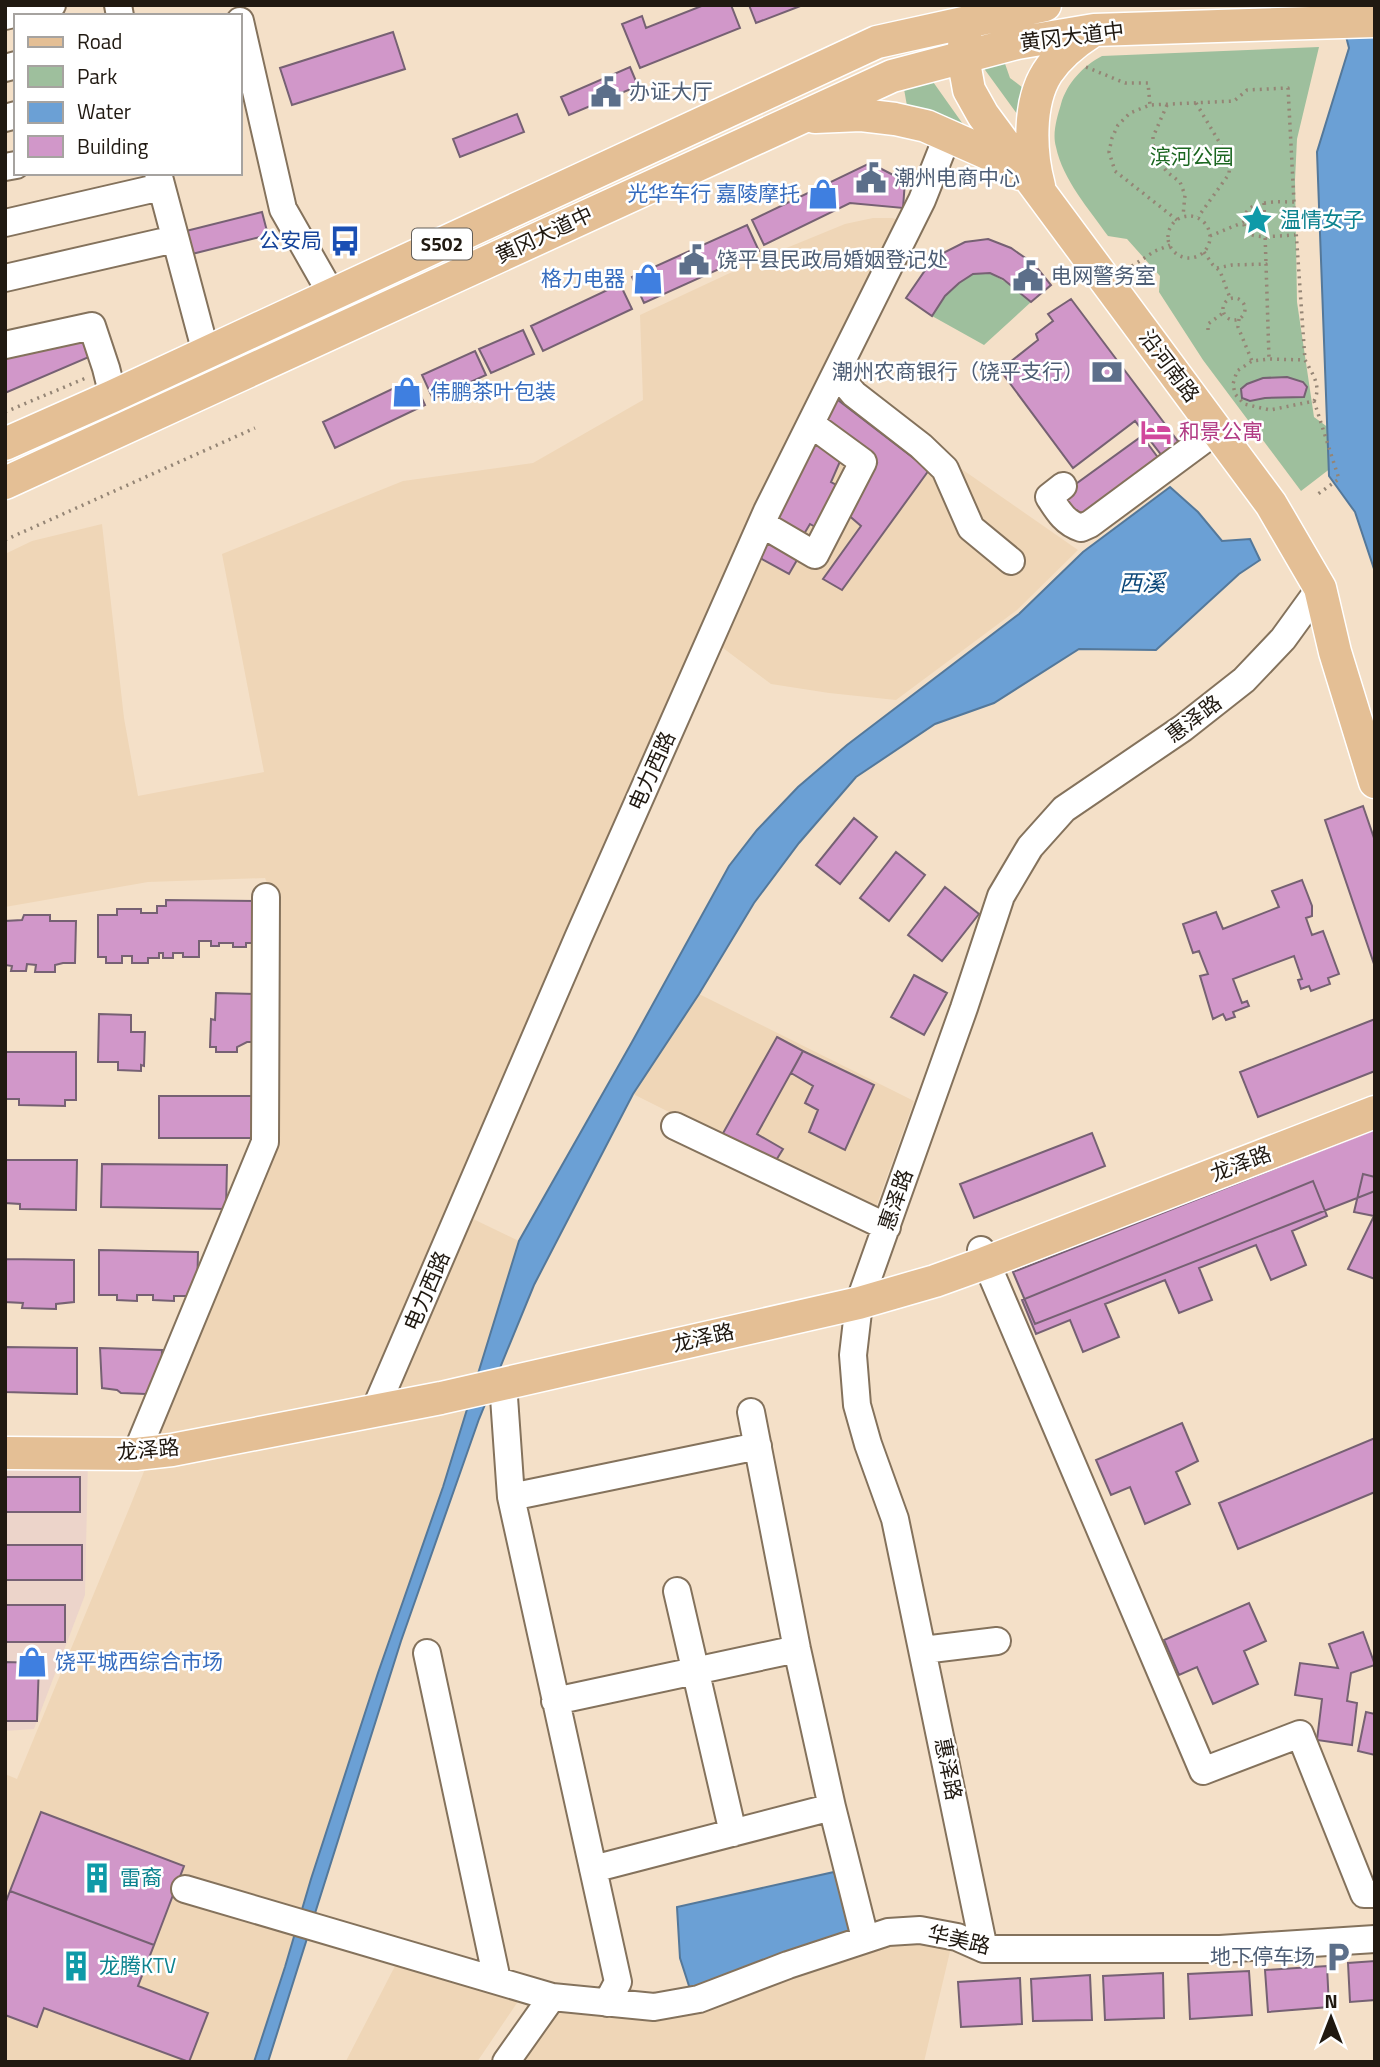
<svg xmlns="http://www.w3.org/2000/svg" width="1380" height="2067" font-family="'Titillium Web','Noto Sans SC',sans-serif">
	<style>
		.commercial { fill: #ecd4ca }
		.built { fill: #efd6b7 }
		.green { fill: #9ebf9d }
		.water { fill: #6ba0d5; stroke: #54789a; stroke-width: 2 }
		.building { fill: #d197c9; stroke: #766173; stroke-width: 2 }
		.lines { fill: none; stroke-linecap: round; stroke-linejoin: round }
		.minor-casing { stroke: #84725c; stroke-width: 30 }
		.major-casing { stroke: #fff; stroke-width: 35 }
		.path { stroke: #948575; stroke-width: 3.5; stroke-dasharray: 2 5; stroke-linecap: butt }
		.minor { stroke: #fff; stroke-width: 26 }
		.major { stroke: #e4bf95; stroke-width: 32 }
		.labels { text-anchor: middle; stroke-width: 5; stroke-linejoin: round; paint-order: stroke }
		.shield { fill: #fff; stroke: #635e58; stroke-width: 2 }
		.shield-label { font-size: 19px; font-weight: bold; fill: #201911 }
		.street-label { font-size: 21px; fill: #201911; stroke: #fff }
		.service-label { font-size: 21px; fill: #4e5e75; stroke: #fff; text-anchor: start }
		.park-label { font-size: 21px; fill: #1c6721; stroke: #fff }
		.shop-label { font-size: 21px; fill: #366cbe; stroke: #fff; text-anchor: end }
		.culture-label { font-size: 21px; fill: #0d838f; stroke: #fff; text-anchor: start }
		.transit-label { font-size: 21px; fill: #164399; stroke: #fff; text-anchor: end }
		.hotel-label { font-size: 21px; fill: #b23c85; stroke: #fff; text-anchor: start }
		.water-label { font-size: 23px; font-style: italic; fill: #0b4779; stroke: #fff }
	</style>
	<rect width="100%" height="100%" fill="#f4e0c8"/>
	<path class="commercial" d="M5,1460H88L85,1595L34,1729L5,1731Z"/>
	<path class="built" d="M873,218H892L922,226L827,361L751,514L760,556L834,397L928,470L940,454L1078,550L1017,610L896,700L829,693L771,684L719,645L467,1216L519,1241L443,1487L378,1673L254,2062H5V1774L17,1779L131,1504L275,1144L278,909L265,878L148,882L5,907V554L32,541L102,524L124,718L138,796L264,772L222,554L403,481L533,463L643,400L640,315L762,258L845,224Z
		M699,994L914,1101L875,1210L829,1192L633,1094Z
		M894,1943H952L924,2062H519L555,2003L607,2012Z
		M395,1966L519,2000L477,2062L346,2061Z"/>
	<path class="green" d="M1319,47L1297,139L1295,180L1297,302L1314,417L1341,437L1331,468L1301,491L1203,360L1159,292L1160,276L1127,239L1108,236C1089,209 1063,180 1056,147C1052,133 1057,118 1061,104C1067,83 1083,66 1102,56Z
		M1003,58L1010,78L1027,91L1020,118L980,63Z
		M931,79L965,127C945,118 928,109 907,106L904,89Z
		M990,273L1016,288L1031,302L984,345L932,316C942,301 954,280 972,274C977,273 985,273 990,273Z"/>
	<path class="water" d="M1338,5H1375V572L1355,512L1329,476L1317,152L1349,48Z
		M1170,487L1198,512L1222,541L1250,539L1260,560L1239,574L1156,650L1079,649L994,703L935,724L856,777L799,843L754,903L699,994L633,1094L534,1285L479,1419L401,1641L268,2062H254L285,1967L311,1879L378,1673L443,1487L519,1241L632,1042L729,866L757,830L798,787L847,745L1019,614L1083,552Z
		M834,1872L852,1931L690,1989L680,1958L677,1907Z"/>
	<path class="building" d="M704,5H731L740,28L640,68L622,24L642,16L646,28Z
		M749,5H803L756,23Z
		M393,32L405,69L292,105L280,68Z
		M630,67L638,86L569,115L561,97Z
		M517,114L524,132L460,157L453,139Z
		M870,163L905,181L903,208L850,203L764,245L752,220Z
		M262,212L268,235L192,254L186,231Z
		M747,225L759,251L644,303L632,277Z
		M988,239L1011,248L1034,264L1051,285L1031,302L1003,279L990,273L973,274L959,283L945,296L932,316L906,298L926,269L945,252L965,242Z
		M620,284L632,309L543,351L531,326Z
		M1071,299L1183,448L1166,461L1135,421L1073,468L1000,370L1038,340L1036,334L1053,321L1048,314Z
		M523,330L534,354L491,373L479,349Z
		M84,338L89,357L5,393V356Z
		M475,351L486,375L433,399L422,375Z
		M1287,377L1303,382L1307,387L1304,397L1265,398L1250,401L1242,398L1241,389L1247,384L1263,378Z
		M413,379L425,405L335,448L323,422Z
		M834,397L929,470L842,590L823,579L861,526L846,513L877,463L848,443L831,482L840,487L819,529L810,524L804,534L777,522Z
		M1142,436L1162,463L1082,521L1062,494Z
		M768,542L797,560L789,574L760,558Z
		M1363,806L1375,841V967L1325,820Z
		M854,818L877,837L840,884L816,865Z
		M896,852L925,875L889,921L860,898Z
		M1302,880L1312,906V916L1306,918L1312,935L1323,931L1339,974L1328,978L1330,984L1311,991L1309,986L1301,989L1298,980L1302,979L1294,956L1233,979L1242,1003L1247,1001L1249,1006L1233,1012L1235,1017L1226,1020L1223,1014L1213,1019L1200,976L1208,974L1199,951L1193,953L1183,924L1216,912L1223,929L1279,907L1272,891Z
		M945,887L979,914L942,961L908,935Z
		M166,900L258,901V943H246V947H233V943H219V946H211V941H199V957H183V953H173V958H163V953H159V958H148V963H132V956H122V963H106V957H98V915H117V909H141V913H157V906H166Z
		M24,915H50V921H76L75,963H63L55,965V972H35L36,965L27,964L26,971H11L12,966L5,965V921L22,920Z
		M914,975L947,993L924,1035L891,1017Z
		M216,993L258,994L256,1042H247L237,1047V1052H216V1047H210L211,1019L215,1020Z
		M99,1014L131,1015V1032H145L144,1066L141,1065V1071L118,1070V1062H98Z
		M1375,1019V1071L1258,1117L1240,1072Z
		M777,1037L803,1051L757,1134L783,1149L775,1162L722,1135Z
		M803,1051L874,1085L845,1150L809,1132L818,1110L805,1103L813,1086L791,1073Z
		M5,1052H76V1100H65V1106L19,1105V1099H5Z
		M159,1096H257V1138H159Z
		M1375,1129V1191L1035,1324L1013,1272Z
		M1092,1133L1105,1166L974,1218L960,1184Z
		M5,1160H77L76,1210L20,1209V1204L5,1203Z
		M102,1164L227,1165L226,1209L101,1207Z
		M1363,1174L1375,1177V1279L1348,1269L1374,1216L1354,1212Z
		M1313,1181L1327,1216L1292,1231L1306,1265L1271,1280L1256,1245L1199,1268L1212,1300L1179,1313L1165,1280L1105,1304L1119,1337L1083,1352L1070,1320L1036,1334L1022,1300Z
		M5,1246L6,1259L74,1260V1302L56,1304V1309L22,1308L23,1303L5,1302Z
		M99,1250L198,1252L197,1296H174V1301L153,1300V1295H137V1301L117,1300V1295H99Z
		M5,1347L77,1348V1394L5,1392Z
		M100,1348L162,1350L161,1390H155L146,1394L121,1393L117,1390L102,1388Z
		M1182,1423L1198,1461L1176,1472L1190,1504L1145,1524L1130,1487L1111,1495L1096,1460Z
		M1375,1438V1492L1238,1549L1219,1503Z
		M5,1477H80V1512H5Z
		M5,1545H82V1580H5Z
		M1249,1603L1266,1641L1244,1651L1258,1684L1213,1704L1197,1667L1179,1675L1164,1640Z
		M5,1605H65V1642H5Z
		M1363,1632L1375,1665L1351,1673L1347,1701L1357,1703L1352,1745L1317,1740L1322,1699L1295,1695L1300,1663L1338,1668L1329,1644Z
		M5,1662L39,1663L37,1721H5Z
		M1366,1712L1375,1714V1755L1358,1751Z
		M41,1812L184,1866L154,1945L10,1891Z
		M10,1891L154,1945L138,1986L208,2013L189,2062L44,2008L37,2027L5,2015V1904Z
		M1375,1961V2000L1350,2002L1348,1963Z
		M1327,1966L1329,2007L1268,2012L1265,1970Z
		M1249,1971L1252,2015L1190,2019L1188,1974Z
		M1163,1973L1164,2018L1105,2020L1103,1976Z
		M1090,1975L1092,2020L1033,2021L1031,1979Z
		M1020,1978L1022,2024L961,2027L958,1982Z"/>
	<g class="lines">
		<g class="minor-casing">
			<path id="minor" d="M118,5L120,16
				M5,16L52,5
				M240,21L283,209L332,295
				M5,68L16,65
				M5,118L16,115
				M5,167L16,165
				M158,173L206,353
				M5,223L161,187
				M5,278L175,239
				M5,345L92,326L106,368L113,396
				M836,373L854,394L921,446L945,469L971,528L1011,561
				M1063,486L1049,497C1058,511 1065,523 1081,528L1090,524L1217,430
				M762,524L815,555L863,462L811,424
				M675,1126L887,1227
				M981,1250L1203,1771L1300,1734L1364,1894H1375
				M503,1383L511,1497L618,1982L607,2003
				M374,1412L578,938L767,511L922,200L947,137
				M751,1412L797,1649L832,1807
				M136,1454L265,1142L266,897
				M511,1497L758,1446
				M677,1591L733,1833
				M923,1650L997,1641
				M427,1653L497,1980
				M555,1701L797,1649
				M593,1869L832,1807L865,1938
				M185,1889L552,1997
				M984,1949L895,1519L868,1444L857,1405L853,1355L859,1303L964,1008L1001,896L1030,847L1064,809L1183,728L1244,680L1283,639L1320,588
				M506,2062L552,1997L654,2007L699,1999L788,1965L888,1932L920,1930L957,1937L984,1949H1220L1375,1939"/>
		</g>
		<g class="major-casing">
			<path id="major" d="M965,36L963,57L969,90L983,115L1271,504L1320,588L1335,652L1375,782
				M815,117L861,115L895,119L926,126L987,153L1020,174
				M1039,186C1030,153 1028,103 1047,73C1058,56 1074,43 1091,32
				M5,444L113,396L877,42L1045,5
				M5,483L892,76L1017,43L1094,30L1375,21
				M5,1453L136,1454L172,1450L441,1398L859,1303L935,1281L985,1263L1375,1112"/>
		</g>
		<path class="path" d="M1086,67L1125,83H1148L1150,105
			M1196,103L1230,160L1229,174L1198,217
			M1167,105L1153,137V148L1158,160L1167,172L1180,182L1185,195L1183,216
			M1294,202C1279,202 1246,199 1244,219C1243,224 1245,232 1250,234C1258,239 1285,235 1295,235
			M1264,203L1266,264
			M1168 237a21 21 0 1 1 42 0a21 21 0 1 1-42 0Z
			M1177,220L1115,171L1109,152L1112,138L1118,125L1130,113L1150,105L1234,101L1247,90L1288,88L1294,202L1305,360C1312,373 1322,386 1314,401L1270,410L1244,404L1235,394L1233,384L1237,371L1252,361L1269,359L1305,360
			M1210,236L1244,222
			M1204,252L1213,265L1220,271L1230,298
			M1217,268L1232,265L1266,264L1269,358
			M1126,270L1155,251L1170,245
			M1223 309a11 11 0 1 1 22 0a11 11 0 1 1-22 0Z
			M1239,319L1238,327L1252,361
			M1208,330V324L1223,313
			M1314,401L1339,479L1318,494
			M5,412L86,378
			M5,540L255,428"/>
		<use href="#minor" class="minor"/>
		<use href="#major" class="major"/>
	</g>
	<defs>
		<g id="civic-bare" transform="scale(2.415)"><path d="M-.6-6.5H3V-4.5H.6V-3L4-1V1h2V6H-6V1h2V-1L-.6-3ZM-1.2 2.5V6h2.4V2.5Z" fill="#5c6f8a" stroke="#fff" stroke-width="2.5" paint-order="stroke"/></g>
		<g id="shop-bare" transform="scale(2.415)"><path d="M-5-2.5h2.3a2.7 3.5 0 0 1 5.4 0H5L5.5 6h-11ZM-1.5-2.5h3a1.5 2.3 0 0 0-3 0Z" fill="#3f7fe0" stroke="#fff" stroke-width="2.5" paint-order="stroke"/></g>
		<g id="sight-bare" transform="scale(2.415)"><path d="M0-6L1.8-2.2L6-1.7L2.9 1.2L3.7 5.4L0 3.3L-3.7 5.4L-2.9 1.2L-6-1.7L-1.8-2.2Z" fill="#0f9aa8" stroke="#fff" stroke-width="2.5" paint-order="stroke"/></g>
		<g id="bus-bare" transform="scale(2.415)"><path d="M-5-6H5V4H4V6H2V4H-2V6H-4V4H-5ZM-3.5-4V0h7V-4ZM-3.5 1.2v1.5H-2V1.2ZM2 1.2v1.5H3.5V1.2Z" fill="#1a4fb4" stroke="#fff" stroke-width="2.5" paint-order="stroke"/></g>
		<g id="bank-bare" transform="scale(2.415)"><path d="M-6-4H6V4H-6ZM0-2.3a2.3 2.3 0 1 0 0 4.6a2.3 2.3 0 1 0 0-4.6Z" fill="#5c6f8a" stroke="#fff" stroke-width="2.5" paint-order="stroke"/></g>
		<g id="hotel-bare" transform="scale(2.415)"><path d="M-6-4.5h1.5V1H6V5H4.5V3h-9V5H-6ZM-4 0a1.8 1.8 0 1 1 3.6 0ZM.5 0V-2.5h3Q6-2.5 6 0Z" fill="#d1479c" stroke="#fff" stroke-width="2.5" paint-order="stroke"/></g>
		<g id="building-bare" transform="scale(2.415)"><path d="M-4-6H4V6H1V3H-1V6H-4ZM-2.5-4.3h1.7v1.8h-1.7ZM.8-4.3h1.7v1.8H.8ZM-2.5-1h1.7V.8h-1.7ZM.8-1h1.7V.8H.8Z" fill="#0f9aa8" stroke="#fff" stroke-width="2.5" paint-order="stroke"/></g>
		<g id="parking-bare" transform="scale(2.415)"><path d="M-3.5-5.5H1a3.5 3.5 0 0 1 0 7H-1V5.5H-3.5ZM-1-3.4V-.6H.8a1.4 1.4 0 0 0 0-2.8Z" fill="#5c6f8a" stroke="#fff" stroke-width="2.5" paint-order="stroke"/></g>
	</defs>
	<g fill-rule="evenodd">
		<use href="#civic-bare" x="606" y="92"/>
		<use href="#civic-bare" x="871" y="178"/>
		<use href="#shop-bare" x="823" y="194"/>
		<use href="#sight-bare" x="1257" y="220"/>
		<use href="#bus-bare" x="345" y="241"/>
		<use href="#civic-bare" x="694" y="260"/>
		<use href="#civic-bare" x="1028" y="276"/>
		<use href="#shop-bare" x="648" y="279"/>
		<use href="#bank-bare" x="1107" y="372"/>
		<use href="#shop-bare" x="407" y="392"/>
		<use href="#hotel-bare" x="1156" y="432"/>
		<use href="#shop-bare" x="32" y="1662"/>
		<use href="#building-bare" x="97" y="1878"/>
		<use href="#parking-bare" x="1338" y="1957"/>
		<use href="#building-bare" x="76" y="1966"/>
	</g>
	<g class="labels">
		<rect class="shield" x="412" y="228.5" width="60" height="31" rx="5"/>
		<g class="shield-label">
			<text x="442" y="251">S502</text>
		</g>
		<g class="street-label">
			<text transform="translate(1072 37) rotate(-7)" y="7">黄冈大道中</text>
			<text transform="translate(544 235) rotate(-25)" y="7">黄冈大道中</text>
			<text transform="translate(1169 366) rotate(53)" y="7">沿河南路</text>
			<text transform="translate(1194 719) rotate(-37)" y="7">惠泽路</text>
			<text transform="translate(652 771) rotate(-66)" y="7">电力西路</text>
			<text transform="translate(1241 1164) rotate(-21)" y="7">龙泽路</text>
			<text transform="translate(896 1200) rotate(-71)" y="7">惠泽路</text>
			<text transform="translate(427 1291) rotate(-67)" y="7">电力西路</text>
			<text transform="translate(703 1338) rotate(-13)" y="7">龙泽路</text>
			<text transform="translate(148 1450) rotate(-5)" y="7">龙泽路</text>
			<text transform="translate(948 1769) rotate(79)" y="7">惠泽路</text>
			<text transform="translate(959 1940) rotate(13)" y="7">华美路</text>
		</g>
		<g class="service-label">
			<text x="629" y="99">办证大厅</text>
			<text x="894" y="185">潮州电商中心</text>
			<text x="717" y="267">饶平县民政局婚姻登记处</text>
			<text x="1051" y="283">电网警务室</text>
			<text x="1084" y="379" text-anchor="end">潮州农商银行（饶平支行）</text>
			<text x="1315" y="1964" text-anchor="end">地下停车场</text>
		</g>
		<g class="park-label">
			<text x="1192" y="164">滨河公园</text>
		</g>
		<g class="shop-label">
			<text x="800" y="201">光华车行 嘉陵摩托</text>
			<text x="625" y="286">格力电器</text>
			<text x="430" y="399" text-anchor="start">伟鹏茶叶包装</text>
			<text x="55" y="1669" text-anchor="start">饶平城西综合市场</text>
		</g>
		<g class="culture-label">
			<text x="1280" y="227">温情女子</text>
			<text x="120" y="1885">雷裔</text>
			<text x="99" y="1973">龙腾KTV</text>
		</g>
		<g class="transit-label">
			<text x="322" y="248">公安局</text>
		</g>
		<g class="hotel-label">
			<text x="1179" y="439">和景公寓</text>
		</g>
		<g class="water-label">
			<text x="1142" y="591">西溪</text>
		</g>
	</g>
	<rect width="1380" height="2067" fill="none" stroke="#201911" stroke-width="14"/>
	<rect x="14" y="14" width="228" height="161" fill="#ffffff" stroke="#a6a3a0" stroke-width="2"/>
	<rect x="28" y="37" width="35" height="10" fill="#e4bf95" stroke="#a6a3a0" stroke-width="2"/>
	<text x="77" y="49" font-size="21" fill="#201911">Road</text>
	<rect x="28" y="66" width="35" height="21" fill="#9ebf9d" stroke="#a6a3a0" stroke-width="2"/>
	<text x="77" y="84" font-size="21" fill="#201911">Park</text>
	<rect x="28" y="102" width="35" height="21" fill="#6ba0d5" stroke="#a6a3a0" stroke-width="2"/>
	<text x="77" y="119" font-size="21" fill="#201911">Water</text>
	<rect x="28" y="136" width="35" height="21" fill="#d197c9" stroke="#a6a3a0" stroke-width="2"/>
	<text x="77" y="154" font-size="21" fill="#201911">Building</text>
	<g transform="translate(1331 2018)" stroke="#ffffff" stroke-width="5" paint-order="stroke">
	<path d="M0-5L12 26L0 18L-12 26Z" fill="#201911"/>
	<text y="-10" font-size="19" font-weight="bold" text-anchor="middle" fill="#201911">N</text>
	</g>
</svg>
